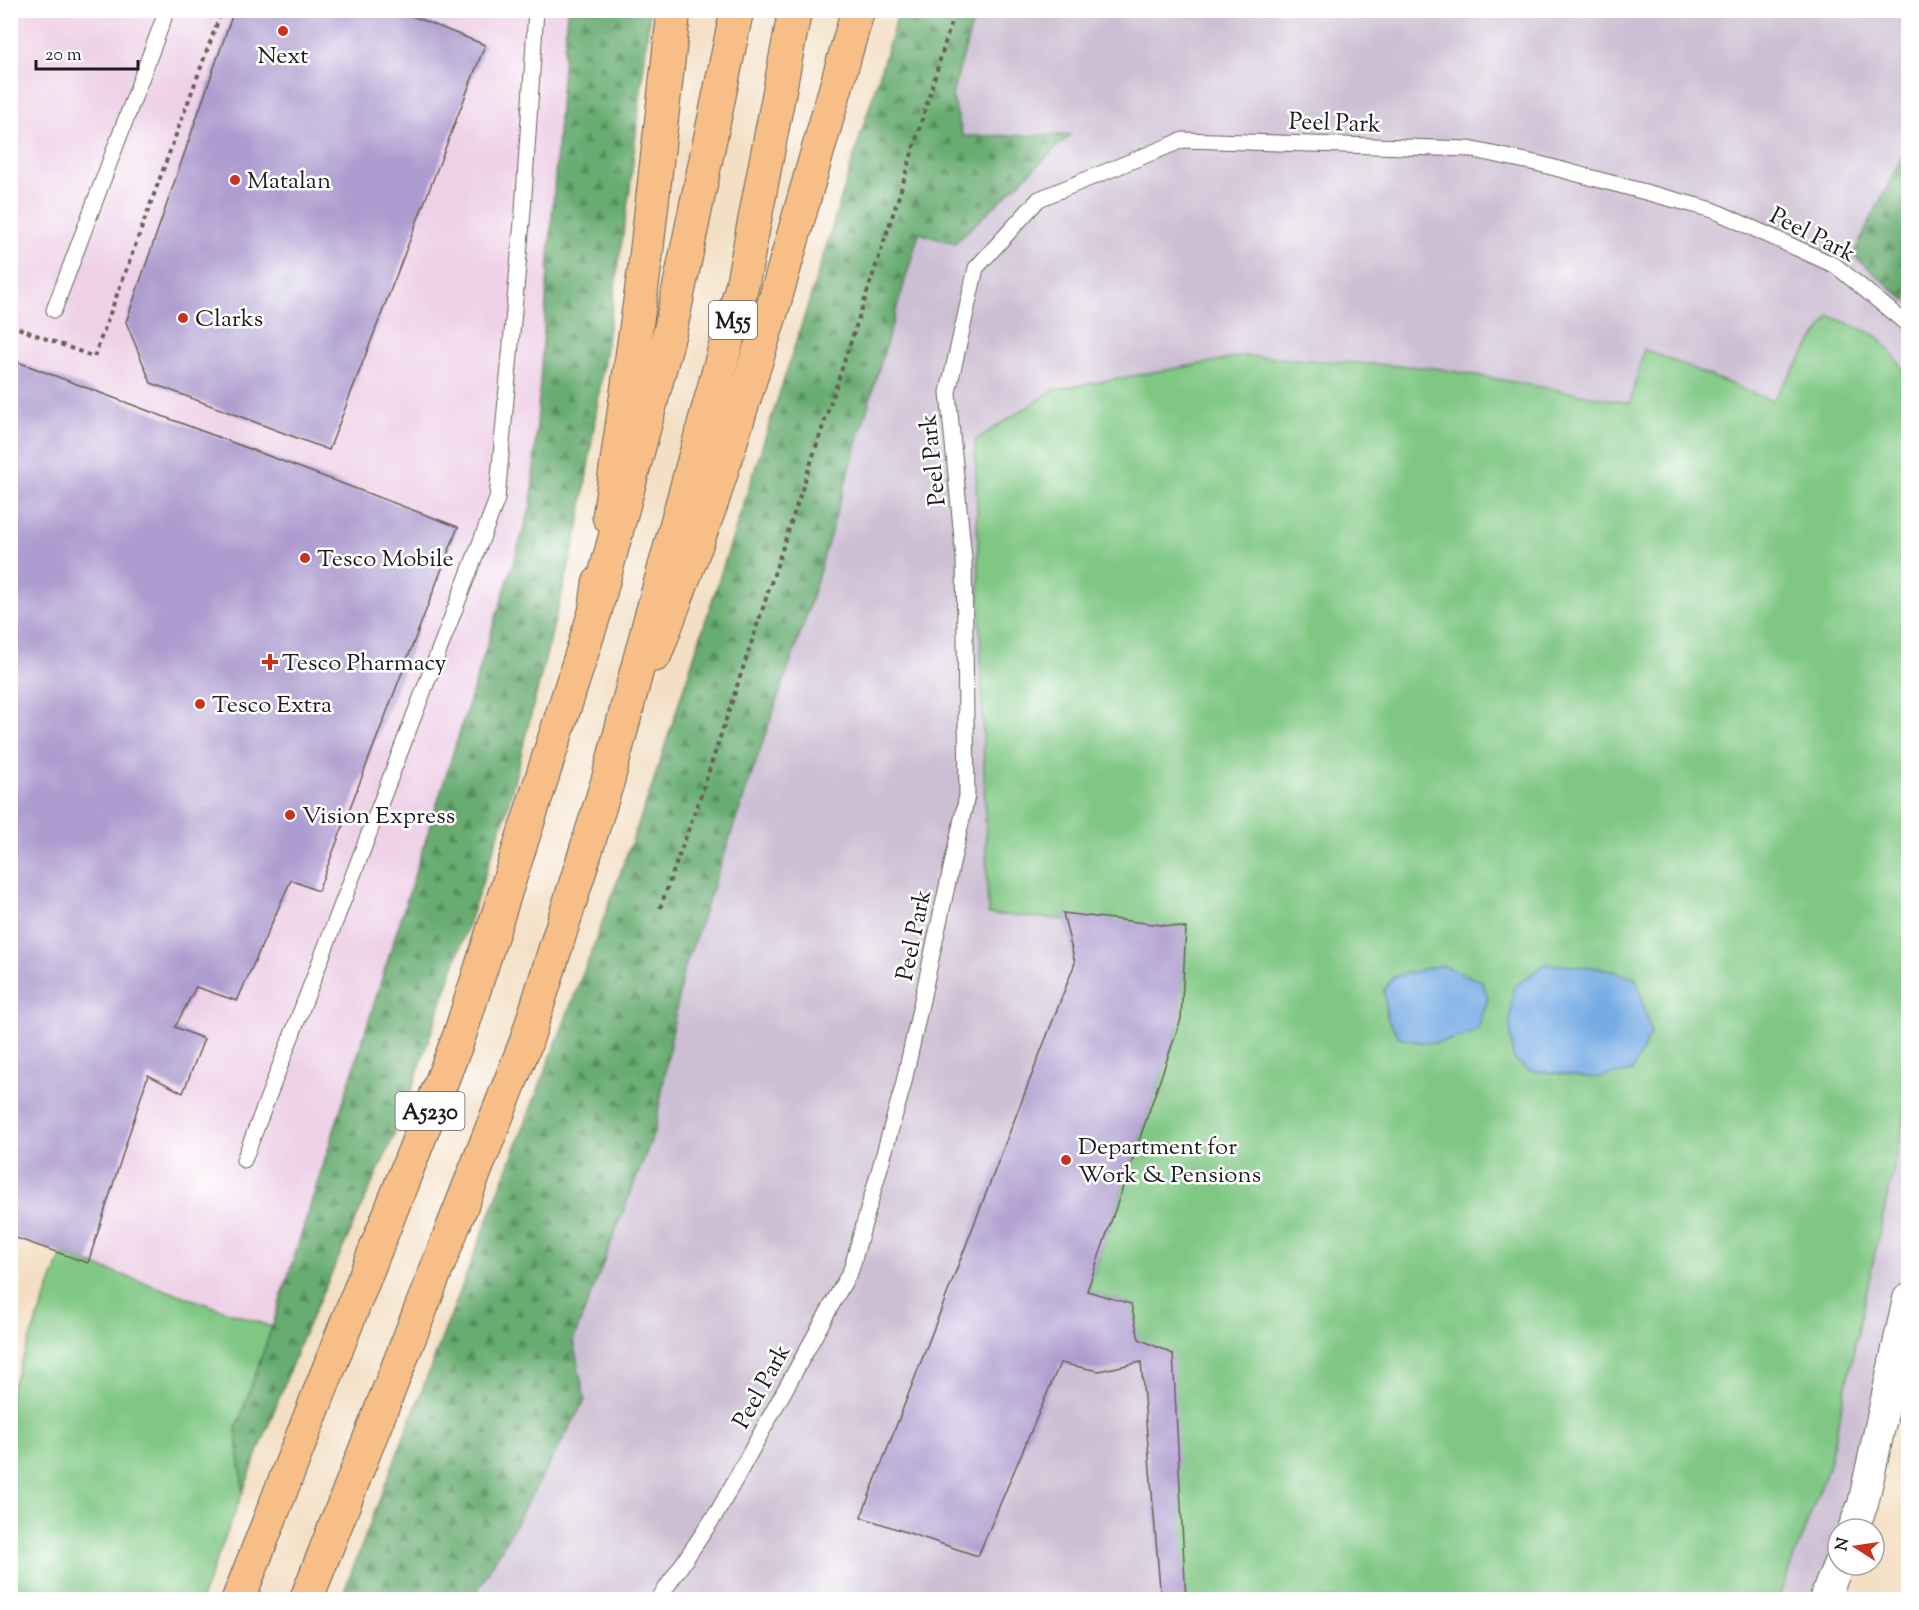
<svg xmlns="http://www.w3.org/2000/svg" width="1919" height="1610" font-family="'Sorts Mill Goudy',serif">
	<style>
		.built { fill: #eed0e7 }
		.industrial { fill: #ccbed3 }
		.grass { fill: #7fc783; stroke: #4e7250; stroke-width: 1.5 }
		.forest { fill: url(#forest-firs); stroke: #426446; stroke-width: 1.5 }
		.water { fill: #76ace4; stroke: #496480; stroke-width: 1.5 }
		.building { fill: #ad9ccf }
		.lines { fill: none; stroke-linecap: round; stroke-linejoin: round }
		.service-casing { stroke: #676057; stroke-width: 17 }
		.minor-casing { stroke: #676057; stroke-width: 32 }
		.primary-casing { stroke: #676057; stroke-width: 35 }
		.motorway-casing { stroke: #676057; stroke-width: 35 }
		.path { stroke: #676057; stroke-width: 4; stroke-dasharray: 4.5 4.5; stroke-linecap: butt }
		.service { stroke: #fff; stroke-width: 15 }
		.minor { stroke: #fff; stroke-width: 30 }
		.primary { stroke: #f7be87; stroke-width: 33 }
		.motorway { stroke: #f7be87; stroke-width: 33 }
		.poi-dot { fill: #c8321e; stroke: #fff; stroke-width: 2 }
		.labels { text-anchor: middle; stroke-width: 5; stroke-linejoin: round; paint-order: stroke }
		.shield { fill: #fff; stroke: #606060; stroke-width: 1.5 }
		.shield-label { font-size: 22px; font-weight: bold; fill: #1c1c1c }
		.poi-label { font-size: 24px; fill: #1c1c1c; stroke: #fff; text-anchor: start }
		.street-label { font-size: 24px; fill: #1c1c1c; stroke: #fff }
	</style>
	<defs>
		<pattern id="forest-firs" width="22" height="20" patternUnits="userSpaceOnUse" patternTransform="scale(1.5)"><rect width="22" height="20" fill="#67ac71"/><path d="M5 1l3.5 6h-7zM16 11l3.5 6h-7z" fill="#548b5c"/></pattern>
	</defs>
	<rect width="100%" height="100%" fill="#fff"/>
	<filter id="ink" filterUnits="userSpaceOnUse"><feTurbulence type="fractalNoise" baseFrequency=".0167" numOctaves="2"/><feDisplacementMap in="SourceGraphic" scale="12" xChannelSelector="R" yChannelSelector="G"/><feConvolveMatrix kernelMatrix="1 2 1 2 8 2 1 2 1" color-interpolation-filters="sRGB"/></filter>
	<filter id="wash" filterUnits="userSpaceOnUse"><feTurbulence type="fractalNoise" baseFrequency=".008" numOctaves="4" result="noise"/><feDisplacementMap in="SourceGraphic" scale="24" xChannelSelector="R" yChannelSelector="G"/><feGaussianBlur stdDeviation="1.35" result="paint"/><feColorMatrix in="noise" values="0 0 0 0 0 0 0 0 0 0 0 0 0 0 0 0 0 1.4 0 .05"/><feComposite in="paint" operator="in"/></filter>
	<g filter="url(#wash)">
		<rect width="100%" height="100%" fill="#f3dfc4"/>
		<path class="built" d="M11,11H567L531,506L272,1327L11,1236Z"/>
		<path class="industrial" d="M899,11H1908V1300L1853,1529H1838V1565L1824,1599L341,1600L592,950L651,789L807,308Z"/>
		<path class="grass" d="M1830,316L1878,336L1908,374V1102L1828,1468L1778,1599H1186L1131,1304L1087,1291L1178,1028L1186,928L988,914L975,440L1054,390L1245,356L1435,368L1630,403L1644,349L1772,401Z
			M62,1254L272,1327L237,1429L243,1492L201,1599H11L10,1392Z"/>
		<path class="forest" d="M567,11H650L630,188L579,526L506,813L413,1086L389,1147L302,1338L243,1492L236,1429L272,1327L531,506Z
			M899,11H976L952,95L963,136L1070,135L955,243L919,233L805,620L682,976L655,1130L573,1341L585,1400L473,1599H341L592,950L651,789L807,308Z
			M1908,145V302L1853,255Z"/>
		<path class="water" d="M1545,964L1601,968L1636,978L1651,1033L1632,1071L1595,1078L1528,1070L1513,1058L1510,1024L1513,988Z
			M1441,965L1482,981L1488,998L1478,1030C1446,1043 1432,1048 1399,1037L1387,1018L1384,990L1393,977Z"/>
		<g id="blocks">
			<path class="building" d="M234,10H397L485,45L329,450L151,383L126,322Z
				M10,359L458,527L318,891L291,880L237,1001L196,987L175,1027L204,1039L183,1093L148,1075L88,1263L10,1236Z
				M1063,913L1186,928L1181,1019L1087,1291L1131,1304L1139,1339L1173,1354L1186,1600H1161L1141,1362L1099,1371L1060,1363L978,1556L861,1517L1075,963Z"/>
		</g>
	</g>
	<g filter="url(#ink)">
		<use href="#blocks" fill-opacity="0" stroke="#676057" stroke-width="1.5"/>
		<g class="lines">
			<g class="service-casing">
				<path id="service" d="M54,310L167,10
					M244,1160L497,499L523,211L536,10
					M658,1600L718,1511L851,1270L903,1086L967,796L964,559L948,392L976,268L1039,199L1183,140L1469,149L1540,164L1713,210L1836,266L1908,325"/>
			</g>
			<g class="minor-casing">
				<path id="minor" d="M1853,1529L1863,1504L1908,1299
					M1824,1600L1838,1565"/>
			</g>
			<g class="primary-casing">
				<path id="primary" d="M609,517L645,265L674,10
					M655,655L712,502L775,300L858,10
					M238,1600L459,1037L595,612L599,583
					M306,1600L526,1042L608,780L649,624"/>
			</g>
			<g class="motorway-casing">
				<path id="motorway" d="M595,612L671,327L737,10
					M649,624L742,286L795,10"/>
			</g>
			<path class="path" d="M10,325L94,357L222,10
				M660,908L701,795L899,196L955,10"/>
			<use href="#service" class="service"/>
			<use href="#minor" class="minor"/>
			<use href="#primary" class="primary"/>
			<use href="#motorway" class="motorway"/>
		</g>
	</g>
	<g class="poi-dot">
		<circle cx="283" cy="31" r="6"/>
		<circle cx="235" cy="180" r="6"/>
		<circle cx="183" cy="318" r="6"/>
		<circle cx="305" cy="558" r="6"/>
		<path d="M267 653h6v6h6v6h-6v6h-6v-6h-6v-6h6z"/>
		<circle cx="200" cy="704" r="6"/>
		<circle cx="290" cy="815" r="6"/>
		<circle cx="1066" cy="1160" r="6"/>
	</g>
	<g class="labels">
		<g class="shield">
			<rect x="709" y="301" width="48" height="38" rx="4.5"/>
			<rect x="395.5" y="1092" width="69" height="38" rx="4.5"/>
		</g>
		<g class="shield-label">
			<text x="733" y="328">M55</text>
			<text x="430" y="1119">A5230</text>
		</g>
		<g class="poi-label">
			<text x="283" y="63" text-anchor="middle">Next</text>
			<text x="247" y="188">Matalan</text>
			<text x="195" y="326">Clarks</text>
			<text x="317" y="566">Tesco Mobile</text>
			<text x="282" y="670">Tesco Pharmacy</text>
			<text x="212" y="712">Tesco Extra</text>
			<text x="302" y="823">Vision Express</text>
			<text x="1078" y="1154">Department for<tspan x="1078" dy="28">Work &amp; Pensions</tspan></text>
		</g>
		<g class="street-label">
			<text transform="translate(1335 122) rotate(2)" y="8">Peel Park</text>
			<text transform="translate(1813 234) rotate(27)" y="8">Peel Park</text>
			<text transform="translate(932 460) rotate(-96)" y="8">Peel Park</text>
			<text transform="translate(913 935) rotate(-78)" y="8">Peel Park</text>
			<text transform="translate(761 1386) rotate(-61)" y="8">Peel Park</text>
		</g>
	</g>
	<rect width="1919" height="1610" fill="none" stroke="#fff" stroke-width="36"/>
	<g transform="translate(1856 1547) rotate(282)"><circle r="28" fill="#ffffff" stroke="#a4a4a4" stroke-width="1.5"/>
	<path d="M0-4.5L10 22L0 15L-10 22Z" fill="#c8321e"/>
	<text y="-9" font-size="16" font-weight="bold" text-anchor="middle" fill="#1c1c1c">N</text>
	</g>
	<path d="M36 60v9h102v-9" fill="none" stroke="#1c1c1c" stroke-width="3"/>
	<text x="45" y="60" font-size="18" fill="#1c1c1c" stroke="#ffffff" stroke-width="4.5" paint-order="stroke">20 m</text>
</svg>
